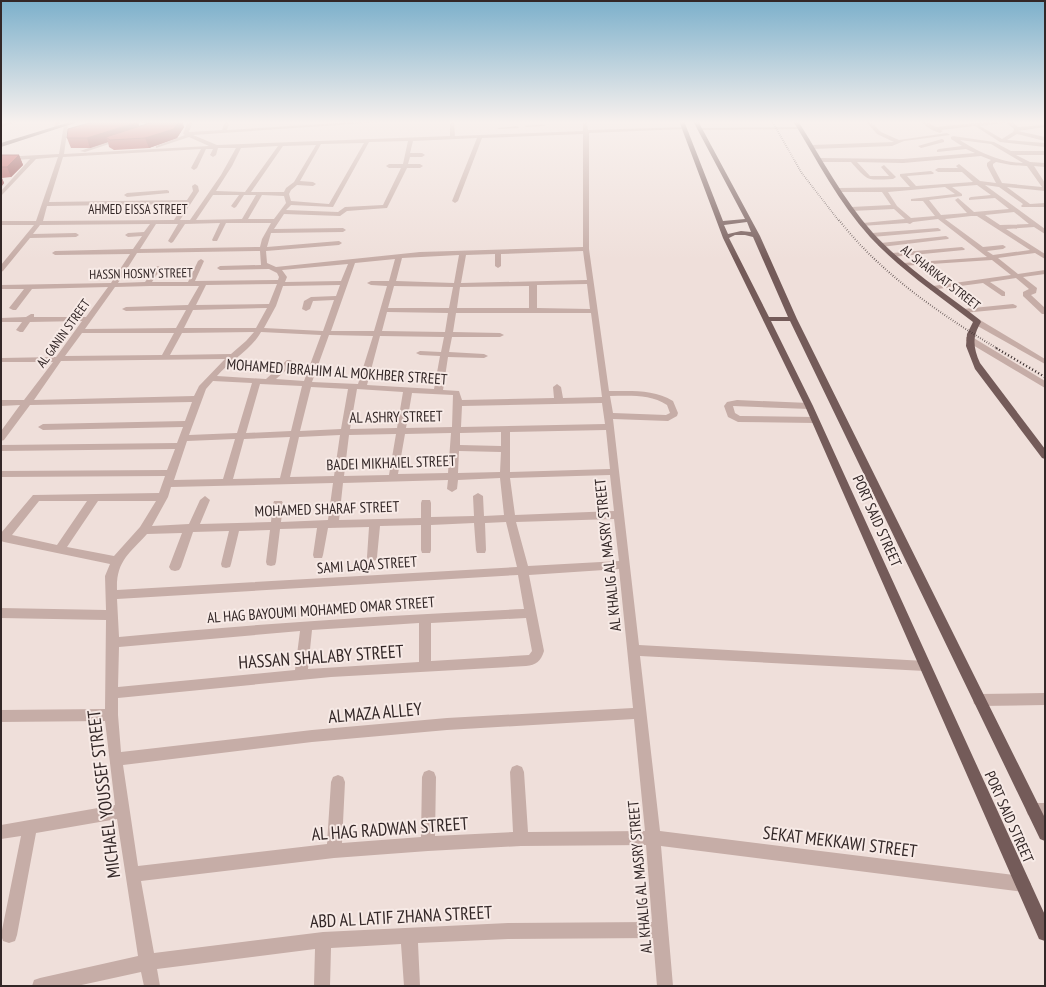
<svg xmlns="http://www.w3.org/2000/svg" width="1046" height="987" font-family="'PT Sans Narrow',sans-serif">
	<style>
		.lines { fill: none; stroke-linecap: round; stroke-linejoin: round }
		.minor { fill: #c6ada7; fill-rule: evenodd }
		.major { fill: #745b59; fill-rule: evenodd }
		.rail-far2 { stroke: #332727; stroke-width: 1.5; stroke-dasharray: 0.5 1.5; stroke-linecap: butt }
		.rail-far1 { stroke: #332727; stroke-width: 2; stroke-dasharray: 0.5 2; stroke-linecap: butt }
		.rail { stroke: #332727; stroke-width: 2.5; stroke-dasharray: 1 2.5; stroke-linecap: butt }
		.wall { fill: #a24042 }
		.shaded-wall { fill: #843436 }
		.building { fill: #bc4b4d; stroke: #843436 }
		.labels { text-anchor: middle; stroke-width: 4; stroke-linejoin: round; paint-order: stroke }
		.far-street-label { font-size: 13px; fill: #332727; stroke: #f7eae6 }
		.street-label { font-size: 15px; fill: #332727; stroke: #f7eae6 }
		.near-street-label { font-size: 18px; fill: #332727; stroke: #f7eae6 }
	</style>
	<rect width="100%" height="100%" fill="#efdfda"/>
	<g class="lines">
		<path class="minor" d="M11,121H20L1,127V124Z
			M56,121H61L58,128L56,129L54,128Z
			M188,121H193L189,132L222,130L225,121H230L227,130L367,121H399L193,135L217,145L450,136V121H454L455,136L583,131V121H587L588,130L686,127V128L684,129L589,133V249L609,391C631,391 654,389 673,401L678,413L677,416L668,421L613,419L639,645L925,661L929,662L931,666L929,670L925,671L640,656L660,831L1023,876L1028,879L1031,884L1028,889L1023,892L661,846L673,986H657L653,938L508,939L418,943L420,986H404L401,944L331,948L330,986H314L315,949L157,969L160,986H144L141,972L77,986H32L34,980L40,978L138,956L117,819L36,833L17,935L15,941L9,943L3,941L1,935L21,836L1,839V825L115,805L105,721L1,722V710L105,709L106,620L1,618V608L106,610L105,576L110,564L4,542L1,541V533L33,495L159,493L165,476L1,477V471L167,470L175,449L1,451V445L177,443L183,427L43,430L38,427L43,424L185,421L192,402L30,405L4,440L1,441V431L20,405L1,406V400H24L53,362H1V358L56,357L82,321L30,322L23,332H20L16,330L22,322H1V318L26,317L31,314H34V317H86L108,287L32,289L16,310H13L9,308L24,289H1V285L111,283L130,254L55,255L52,253L55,251L133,249L142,236L128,237L125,235L128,233L144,232L150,224L40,225L33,234L76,233L79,235L76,237L30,238L3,271L1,272V265L34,225H1V221H36L58,157L36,159L1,196V191L30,159L1,161V157L59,154L64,125L66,124L68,125L64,154L209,146L189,137L156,148V146L185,135L183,134ZM583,134V247L420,252L276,267L267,263L266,251L339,245L342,243L339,241L267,247L271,233L343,232L346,230L343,228L274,229L284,214L340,216L347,211L387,208L407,168H420L423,166L420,164H408L410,157H422L425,155L422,153H410L413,141L477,138L452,201L455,203L458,201L482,138ZM408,141L403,164H389L386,166L389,168H401L383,205L345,207L338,212L286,210L291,205L333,207L369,142ZM364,143L329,204L291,201L289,194L291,190L297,185L313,186L316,184L313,182L300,181L321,144ZM316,145L294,182L286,188L284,192H251L283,146ZM278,146L245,192L216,191L232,166L241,148ZM218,148H236L221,175L190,220H180L199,191L198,186L195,184L192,186L193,191L187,200L49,202L63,157L201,149L191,168L194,170L197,168L206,149H213L210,155L213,157L216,155ZM213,195H239L231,206L234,208L236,207L244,195H256L242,219L196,220ZM262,195L284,196L286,203L274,219H248ZM184,204L174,220L43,221L47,206ZM220,223L212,240L213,241H217L226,223H271L262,239L260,247L140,249L156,224H178L168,241L171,243L173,242L185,224ZM260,251L261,265L220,266L217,268L220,270L269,269L277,273L279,277L278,280L195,281L204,261L201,259L198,261L188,282H152L161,268L158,266L156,267L145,282L118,283L137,253ZM583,251L587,280L461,283L466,255L495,254V266L498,268L501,266V254ZM459,255L454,283L396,281L402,258ZM395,259L389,281H371L367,283L371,285L387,286L374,331H331L355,263ZM348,264L341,281L285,282L287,277L282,270ZM277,284L269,304L196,305L206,285ZM587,284L590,309L537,308V285ZM340,285L336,296L311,297L304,301L302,309L306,311L310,309L313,301L334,300L323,331L264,328L276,306L283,286ZM150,286H199L188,305L126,307L122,309L126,311L186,310L176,328L85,329L115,287ZM394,286L453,287L449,308H388ZM529,286V308H457L460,287ZM267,308L256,328H184L193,310ZM387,312L448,313L445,332L382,331ZM456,313H591L602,397L563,398L561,387L557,384L553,387L554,398L462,400L459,391L443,390L448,357L484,358L488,356L484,354L449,352L452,337H500L504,335L500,333L453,332ZM254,332L246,341L231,354L170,355L182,333ZM261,332L321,335L304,381L276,379L293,364L294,362L290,360H287L266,379L217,376C230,361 252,349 261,332ZM82,333H174L162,355L65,356ZM329,335L373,336L358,384L312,382ZM380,336L444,337L441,352L420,351L416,353L420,355L440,356L434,389L367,385ZM225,359L199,386L194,396L34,400L61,361ZM213,381L252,383L237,433L189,435L206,389ZM260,384L302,386L291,431L246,433ZM311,387L348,389L341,429L300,431ZM357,389L403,392L397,428L350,429ZM412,393L453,395L452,427L406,428ZM610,396C630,396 650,394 667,405L670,413L666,415L613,413ZM602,403L605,424L461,427L462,406ZM606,430L610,469L510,472V432ZM501,432V446L460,445V433ZM451,433L448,473L398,474L405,434ZM396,434L389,475L344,476L349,435ZM340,435L334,476L290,477L299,437ZM290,437L280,478L233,479L244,439ZM235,439L223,479L174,480L187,441ZM459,451L501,452L500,472L458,473ZM610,475L614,511L515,515L510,478ZM500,478L504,515L484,516L483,496L478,493L473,496L474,516L431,517V503L430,500H422L421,503V518L339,520L343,483L448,480L447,489L452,492L457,489L458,480ZM333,483L328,520L281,522L283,504L282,501H274L273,504L271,522L200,524L210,500L205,496L200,500L189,524L152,526L168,497L171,487ZM39,501H87L57,545L12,535ZM98,501H156L140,527L114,556L67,547ZM614,519L619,561L528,566L516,522ZM506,522L517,567L117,590C116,561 129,554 147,534L182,533L169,567L171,570L175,571L179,570L181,567L193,532L229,531L221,564L222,567L226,568L230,567L231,564L239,531L270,530L266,562L267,565L271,566L275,565L276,562L280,529L317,528L313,555L314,558H322L323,555L328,528L369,527L367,557L368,560L372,561L376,560L377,557L380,526L421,525V550L422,553H430L431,550V525L474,523L476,550L477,553H485L486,550L485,523ZM619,569L633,708L447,718L312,730L121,752L118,715V698L331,677L526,666C536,665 541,661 544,651L529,575ZM518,575L524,609C389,615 254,624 119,637L117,599ZM526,618L532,651L529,655L431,661V623ZM419,623V662L308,669L312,630ZM300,631L295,670L118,687L119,647ZM634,719L645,831L528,832L524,772L522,767L517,765L512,767L510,772L513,832L435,836L436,777L434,772L429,770L424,772L422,777L421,837L342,843L345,782L343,777L338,775L333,777L331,782L327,844L138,866L123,765L312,742L447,730ZM646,845L652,922L508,923L323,932L154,953L141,881L334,858L428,851L521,846Z
			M865,121H870L881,132L899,140L947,133L950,135L904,141L892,146L812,149L809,147L812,145L894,142L877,134Z
			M918,121H925L936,127L992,121H1012L1018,127L1045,125V127L1018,131L1045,137V141L1017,134L1007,140L1045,143V147L1000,142L975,126L941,130L943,131L940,133L932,130ZM1006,123L1014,129L1013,132L1002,139L980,126Z
			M543,124L545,126L526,127L524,126Z
			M517,126L519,128L499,129L497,128Z
			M799,127L801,128V129L699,130L697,129L699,128Z
			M953,136L994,142L1011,151H1045V155H1016L1030,162L1045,163V167L1034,166L1045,183V191L1007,187L1030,204L1045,203V207H1022L1021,206L1023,204L999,187L985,185L1045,229V234L1034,227L1006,229L1045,254V259L1035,253L998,258L1018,274L1045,270V274L1023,277L1037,288L1036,293L1031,295L1045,308V314H1042L1023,296V292L1029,289L1016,278L990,282L1005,292V296H1002L983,283L930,290V286H933L1011,275L992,260L901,266L900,265L903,263L987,257L938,219L913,222L910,224L907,223L861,226L860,225L863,223L905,219L894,209L851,211L848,209L851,207L891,205L882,192H839L836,190L839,188L910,187L900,176V174L931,171L934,173L933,174L907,176L916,186L973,182L962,172H938L935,170L938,168H958L956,166L959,164L980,181L996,183L987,166V163L991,160L981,156L903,163L857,162L870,176H889L881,167L884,165L896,177L893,179C866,180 869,182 851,162H820L817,160L820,158L903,159L975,153L966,149L937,152V150L939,149L962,146L951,139V137ZM960,140L991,144L1023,163C1002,163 976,151 960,140ZM996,162L1011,165L1027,166L1042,187L1002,183L993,166V164ZM977,185L991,195L971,197L969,198V200L995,198L1009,209L974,212L958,198L955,200L967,213L941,215L929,200L962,196V194L952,187ZM945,187L955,194L911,199V201H923L935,216L911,218L897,206L888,192ZM1014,212L1029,224L1000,225L985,215ZM971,216H977L1030,250L993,255L987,251L1003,249L1006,247L1003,245L983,247L945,219Z
			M119,138L124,139L85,152L80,151Z
			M942,139L944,140V142L921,148L918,146Z
			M167,190L169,191V193L127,197L124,195L127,193Z
			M938,228L941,230L940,231L872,237L869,235L872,233Z
			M946,236L949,238L948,239L881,247L878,245L881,243Z
			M962,247L965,249L964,250L892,257L889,255L892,253Z
			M1013,304L1017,306L1016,308L963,313L959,311L963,309Z
			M974,320H980L1045,359V364L974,324Z
			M966,337H972L1045,381V388L966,341Z
			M737,400L809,403L813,406L809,409L733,406L735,413L740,416L815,417L819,420L815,423L738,422L728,417L724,406L727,402Z
			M1045,693V705L979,706L974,704L973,700L974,696L979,694Z
			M1033,803H1045V817H1033L1028,815L1026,810L1028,805Z"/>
		<path class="major" d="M73,121H81L1,147V143Z
			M679,121H684L723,221L745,219L693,121H698L760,236L797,319L1045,818V841L1040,839L790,321H771L813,406L1045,915V941L1039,939L805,406L723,238ZM747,222L751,232L741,231L728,234L724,225ZM735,235H745L753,237L788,317H769L729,238Z
			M793,121H798C822,159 843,199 873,233C904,267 944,292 980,320L981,322C972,337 973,347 980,363L1045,449V459L1042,458L975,369L966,346L967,334L973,322C938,295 901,270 870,237C839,203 817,160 793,121Z"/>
		<path class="rail-far2" d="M772,121L801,172L839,221"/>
		<path class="rail-far1" d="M839,220C881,274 940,314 998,349"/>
		<path class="rail" d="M996,348L1045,377"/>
	</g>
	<path class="wall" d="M139,121H182L184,127L177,138L149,148L114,150L109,147L108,142L90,148H71L67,138L140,126L147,124Z
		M1,155H19L23,165L11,177L2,178L4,183L1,187Z"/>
	<path class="shaded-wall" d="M179,121H182L184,127L177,138L149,148L145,138Z
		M138,122L141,131L106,137L108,142L90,148L87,138Z
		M19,155L23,165L11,177L7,167Z
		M1,176L4,183L1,187Z"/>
	<path class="building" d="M96,121H137L138,122L87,138H67L68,129Z
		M156,121H179L174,129L145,138L110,140L106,137Z
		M1,155H19L7,167H1Z"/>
	<linearGradient id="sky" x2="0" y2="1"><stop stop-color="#7cb0cb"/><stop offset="0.47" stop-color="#f8f1ee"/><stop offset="1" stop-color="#f8f1ee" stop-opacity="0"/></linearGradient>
	<rect width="1046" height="260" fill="url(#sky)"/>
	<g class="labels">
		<g class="far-street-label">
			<text x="138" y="214">AHMED EISSA STREET</text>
			<text transform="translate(141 273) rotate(-1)" y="5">HASSN HOSNY STREET</text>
			<text transform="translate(941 277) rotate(38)" y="5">AL SHARIKAT STREET</text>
			<text transform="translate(63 333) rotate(-54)" y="5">AL GANIN STREET</text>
		</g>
		<g class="street-label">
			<text transform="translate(337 372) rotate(4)" y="5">MOHAMED IBRAHIM AL MOKHBER STREET</text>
			<text transform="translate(396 417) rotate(-1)" y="5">AL ASHRY STREET</text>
			<text transform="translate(391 463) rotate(-2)" y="5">BADEI MIKHAIEL STREET</text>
			<text transform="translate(327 509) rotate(-2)" y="5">MOHAMED SHARAF STREET</text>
			<text transform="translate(877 521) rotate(66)" y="5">PORT SAID STREET</text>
			<text transform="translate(608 555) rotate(-96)" y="5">AL KHALIG AL MASRY STREET</text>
			<text transform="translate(367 565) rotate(-4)" y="5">SAMI LAQA STREET</text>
			<text transform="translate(321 610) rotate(-4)" y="5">AL HAG BAYOUMI MOHAMED OMAR STREET</text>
			<text transform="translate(1009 817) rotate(66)" y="5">PORT SAID STREET</text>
			<text transform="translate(640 877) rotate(-95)" y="5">AL KHALIG AL MASRY STREET</text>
		</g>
		<g class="near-street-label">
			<text transform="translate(321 657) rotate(-4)" y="6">HASSAN SHALABY STREET</text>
			<text transform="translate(375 713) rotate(-5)" y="6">ALMAZA ALLEY</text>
			<text transform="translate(104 794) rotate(-97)" y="6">MICHAEL YOUSSEF STREET</text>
			<text transform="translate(390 829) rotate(-4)" y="6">AL HAG RADWAN STREET</text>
			<text transform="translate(840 842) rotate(7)" y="6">SEKAT MEKKAWI STREET</text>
			<text transform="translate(401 917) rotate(-3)" y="6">ABD AL LATIF ZHANA STREET</text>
		</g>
	</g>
	<rect width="1046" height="987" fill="none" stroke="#332727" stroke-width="4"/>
</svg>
